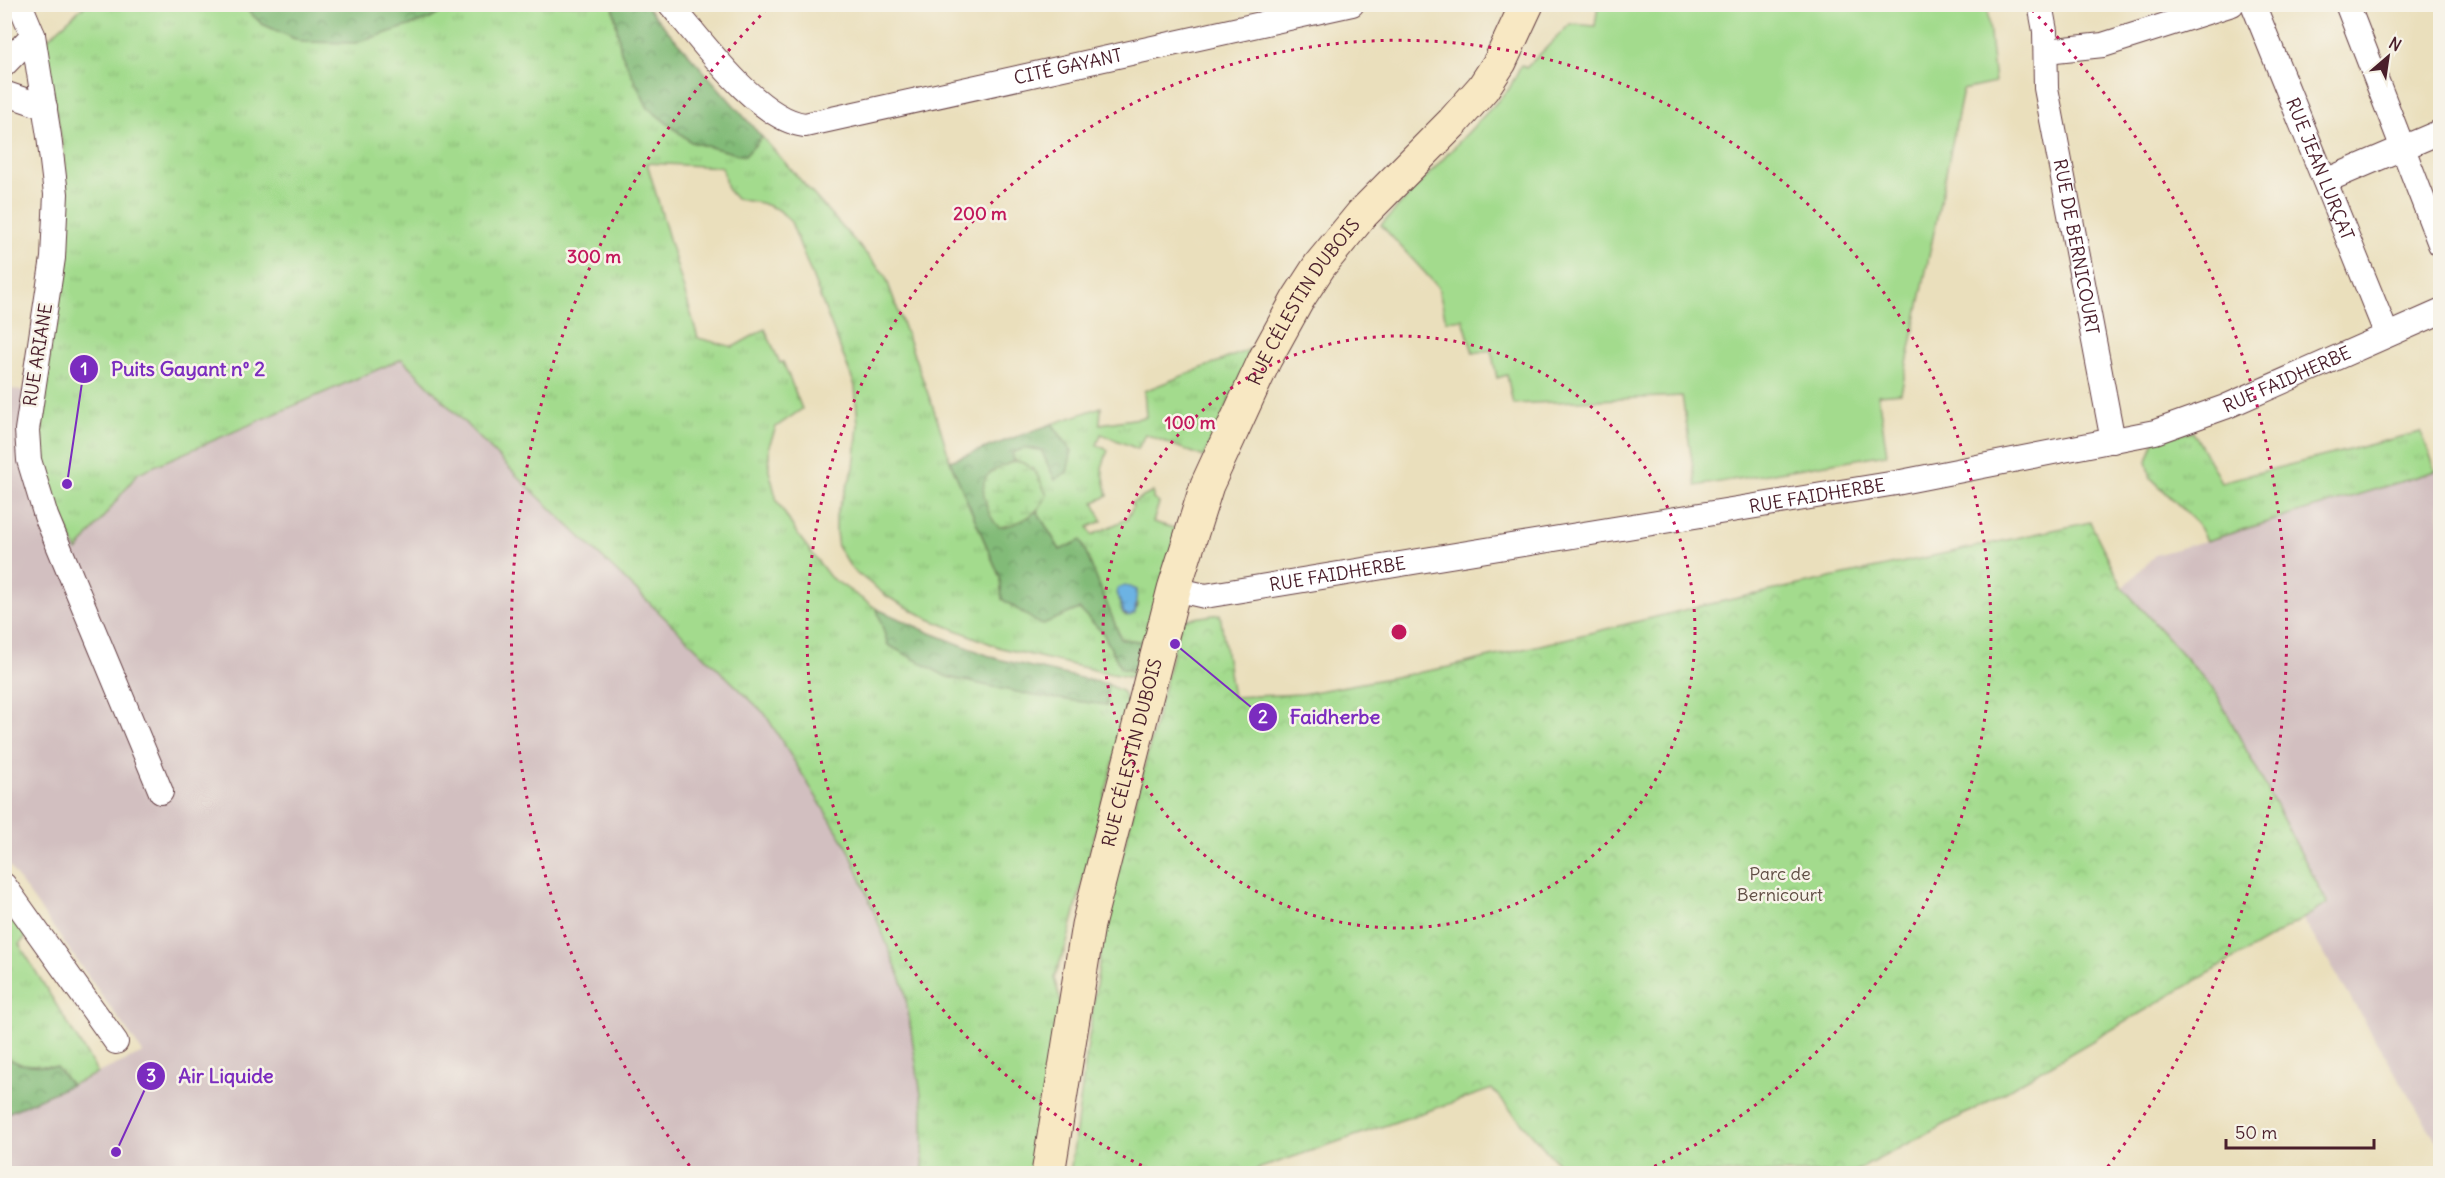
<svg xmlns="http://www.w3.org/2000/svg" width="2445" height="1178" font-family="Delius,sans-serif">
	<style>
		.industrial { fill: #d2bfc0 }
		.grass { fill: url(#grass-tufts); stroke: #767d5c; stroke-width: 1.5; fill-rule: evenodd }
		.forest { fill: url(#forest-crowns); stroke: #666d52; stroke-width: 1.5 }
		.wetland { fill: url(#wetland-marsh); stroke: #767d5c; stroke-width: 1.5 }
		.park { fill: url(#park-crowns); stroke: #767d5c; stroke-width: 1.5 }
		.pitch { fill: #a3db8d; stroke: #767d5c; stroke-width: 1.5 }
		.water { fill: url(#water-ripples); stroke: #5b6987; stroke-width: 1.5 }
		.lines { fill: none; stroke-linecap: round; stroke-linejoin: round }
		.street-casing { stroke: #623c41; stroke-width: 26 }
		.secondary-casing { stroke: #623c41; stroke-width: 35 }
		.street { stroke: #fff; stroke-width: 24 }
		.secondary { stroke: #f8e8c3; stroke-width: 33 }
		.ring { fill: none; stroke: #c2185b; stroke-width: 3; stroke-dasharray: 3 6 }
		.labels { text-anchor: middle; stroke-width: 5; stroke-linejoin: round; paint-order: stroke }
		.street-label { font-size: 18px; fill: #4a1f2b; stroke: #f7f3e8 }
		.park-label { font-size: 18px; fill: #604e44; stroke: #f7f3e8 }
		.centre { fill: #c2185b; stroke: #f7f3e8; stroke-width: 3 }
		.ring-label { font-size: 18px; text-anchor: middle; font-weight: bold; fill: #c2185b; stroke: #f7f3e8; stroke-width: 5; stroke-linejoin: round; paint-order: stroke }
		.leader { fill: none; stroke: #7b2cbf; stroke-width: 2 }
		.callout-dot { fill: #7b2cbf; stroke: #f7f3e8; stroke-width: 2 }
		.mark-label { font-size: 18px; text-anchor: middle; font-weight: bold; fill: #fff }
		.callout-label { font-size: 20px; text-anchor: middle; font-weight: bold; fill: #7b2cbf; stroke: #f7f3e8; stroke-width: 5; stroke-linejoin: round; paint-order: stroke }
	</style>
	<defs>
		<pattern id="grass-tufts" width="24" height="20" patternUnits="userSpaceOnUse" patternTransform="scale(1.5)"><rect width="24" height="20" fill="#a3db8d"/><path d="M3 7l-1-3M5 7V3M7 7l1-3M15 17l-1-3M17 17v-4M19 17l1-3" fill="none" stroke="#8ebc7a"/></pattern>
		<pattern id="forest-crowns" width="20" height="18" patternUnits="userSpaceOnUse" patternTransform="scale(1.5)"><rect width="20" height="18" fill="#82bb78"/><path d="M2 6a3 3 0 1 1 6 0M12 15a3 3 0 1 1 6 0" fill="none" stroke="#6c9763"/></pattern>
		<pattern id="wetland-marsh" width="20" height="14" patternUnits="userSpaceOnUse" patternTransform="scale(1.5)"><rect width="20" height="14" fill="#a3db8d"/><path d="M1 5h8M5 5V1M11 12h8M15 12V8" fill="none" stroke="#8ebc7a"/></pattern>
		<pattern id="park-crowns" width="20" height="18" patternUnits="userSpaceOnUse" patternTransform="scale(1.5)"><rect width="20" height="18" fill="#a3db8d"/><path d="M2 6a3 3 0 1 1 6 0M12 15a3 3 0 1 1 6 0" fill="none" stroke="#8ebc7a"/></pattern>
		<pattern id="water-ripples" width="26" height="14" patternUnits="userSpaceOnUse" patternTransform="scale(1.5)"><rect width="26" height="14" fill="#6cb3e3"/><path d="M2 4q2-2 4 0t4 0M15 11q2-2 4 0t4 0" fill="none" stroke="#5b91b8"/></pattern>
	</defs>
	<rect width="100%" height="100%" fill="#f7f3e8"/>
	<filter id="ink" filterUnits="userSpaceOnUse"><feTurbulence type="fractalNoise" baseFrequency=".0167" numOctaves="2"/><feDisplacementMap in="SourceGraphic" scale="12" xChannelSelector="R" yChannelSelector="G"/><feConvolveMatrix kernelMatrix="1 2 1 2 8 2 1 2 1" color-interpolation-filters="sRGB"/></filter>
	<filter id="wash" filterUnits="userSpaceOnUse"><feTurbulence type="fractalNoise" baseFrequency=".008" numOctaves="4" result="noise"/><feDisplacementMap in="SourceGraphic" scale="24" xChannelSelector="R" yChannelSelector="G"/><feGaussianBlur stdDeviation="1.35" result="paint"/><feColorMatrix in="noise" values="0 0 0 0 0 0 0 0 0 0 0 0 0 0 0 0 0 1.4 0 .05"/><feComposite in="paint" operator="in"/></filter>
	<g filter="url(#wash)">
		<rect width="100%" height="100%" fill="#eadfbc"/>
		<path class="industrial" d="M402,359L520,479L765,713L849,850L904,987L923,1108V1173H5L4,1114L143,1053L5,860V388L40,393L47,485L77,551L138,473Z
			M2440,470V1147L2303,919L2328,904L2215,691L2123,588L2155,555L2248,529Z"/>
		<path class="grass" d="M85,5H242L262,24L430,19L453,5H613L621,52L648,108L691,142L745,156L762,137L885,275L940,427L950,461L1000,578L1002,599L1041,624L1079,608L1103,633L1121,668L1139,673L1128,677L1107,673L1001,648L929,619L888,597L852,569L838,548L836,532V515L854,468L858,425L855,386L791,222L779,210L761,203L736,199L727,189L722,167L647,163L698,338L733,347L765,329L780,363L783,362L802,409L776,427L769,446V470L777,501L798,535L830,577L877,609L888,645L1106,705L1107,684L1123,692L1128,705L1067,943L1054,978L1061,1002L1037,1173H923V1108L904,987L849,850L765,714L520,479L402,359L138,473L77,551L47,485L37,448L68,211L64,153L43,43Z
			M1253,348L1204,457L1145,434L1138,449L1101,434L1097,445L1108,450L1102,468L1108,496L1094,502L1102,521L1088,527L1092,535L1127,519L1133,507L1131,503L1153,492V499L1159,503L1153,522L1177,529L1147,642L1121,639L1081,541L1060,550L1037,511L1047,495C1038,478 1036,463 1014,461L1011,453L1025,448L1041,450L1055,479L1072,451L1052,424L1101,407L1100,424L1146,417L1144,391ZM1137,590V607L1126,616L1123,613L1117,592Z
			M2193,431L2221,482L2421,432L2436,471L2206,541L2197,523L2151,478L2147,461L2154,440Z
			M4,898L30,933L19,944L98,1073L71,1085L56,1067L20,1064L5,1057Z"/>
		<path class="forest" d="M242,5H453L430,19L356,43L302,42L262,24Z
			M613,5H645L762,137L745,156L691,142L648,108L621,52Z
			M1052,424L1072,451L1067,472L1055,480L1041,450L1025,448L1012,453L1014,461L989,474L1028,517L1037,511L1060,550L1081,540L1121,639L1147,642L1139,673L1121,668L1103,633L1079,609L1041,625L1002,599L1000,577L950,461Z
			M877,609L928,632L997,659L1107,684V705L1035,696L947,677L888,645Z
			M5,1057L20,1064L56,1067L71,1085L5,1114Z"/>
		<path class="wetland" d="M1014,461C1036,463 1038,478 1047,495C1039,514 1019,525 999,527C989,518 976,486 989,474C995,468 1007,465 1014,461Z"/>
		<path class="park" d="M2090,522L2123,588L2215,691L2328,904L1982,1105L1852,1173H1566L1492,1089L1246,1173L1070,1174L1104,928L1181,620L1220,614L1233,697L1302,694L1449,667L1701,606Z"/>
		<path class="pitch" d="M1598,5H1987L1995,83L1963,90L1901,393L1878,395L1887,454L1696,486L1682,396L1513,404L1507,375L1497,378L1491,350L1473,353L1463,319L1446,321L1438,287L1381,225L1509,89L1521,65L1526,68L1570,24L1595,26Z"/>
		<path class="water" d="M1125,585L1137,590L1135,613L1129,616L1123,613L1117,592L1118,588Z"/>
	</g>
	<g filter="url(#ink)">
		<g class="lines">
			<g class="street-casing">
				<g id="street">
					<path d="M20,4L33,35L49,136L56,194L53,258L27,430L29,460L46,516L161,792"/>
					<path id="s1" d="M670,4C702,41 757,119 805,125L1352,4"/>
					<path id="s2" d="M2040,4L2045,31L2046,88L2113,441"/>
					<path id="s3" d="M2253,4L2387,335"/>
					<path d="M2347,4L2440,244"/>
					<path d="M2046,51L2103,45L2232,4"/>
					<path d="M4,65L33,35"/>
					<path d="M4,93L45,107"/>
					<path d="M2325,181L2440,132"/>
					<path id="s4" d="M1174,589L1205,596L1896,483L2155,432L2225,407L2440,312"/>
					<path d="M4,885L116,1042"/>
				</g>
			</g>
			<g class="secondary-casing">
				<g id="secondary">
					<path id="s5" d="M1048,1174L1088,925L1174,589L1207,485L1265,359L1298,299L1320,265L1362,214L1453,122L1483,88L1500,62L1527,4"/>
				</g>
			</g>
			<use href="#street" class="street"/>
			<use href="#secondary" class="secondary"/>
		</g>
	</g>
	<g class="ring">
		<circle cx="1399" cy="632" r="296"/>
		<path d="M1158 1173A592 592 0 1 1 1640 1173"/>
		<path d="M695 1173A888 888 0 0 1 766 10M2032 10A888 888 0 0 1 2103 1173"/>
	</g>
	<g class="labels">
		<g class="street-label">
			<text dy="6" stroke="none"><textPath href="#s1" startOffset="454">CITÉ GAYANT</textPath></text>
			<text dy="6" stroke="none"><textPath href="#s3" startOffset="178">RUE JEAN LURÇAT</textPath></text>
			<text dy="6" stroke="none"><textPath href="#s2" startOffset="246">RUE DE BERNICOURT</textPath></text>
			<text dy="6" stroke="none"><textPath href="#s5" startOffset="916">RUE CÉLESTIN DUBOIS</textPath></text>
			<text transform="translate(38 355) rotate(-81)" y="6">RUE ARIANE</text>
			<text dy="6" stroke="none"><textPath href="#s4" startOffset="1138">RUE FAIDHERBE</textPath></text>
			<text dy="6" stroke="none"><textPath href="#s4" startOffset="652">RUE FAIDHERBE</textPath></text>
			<text dy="6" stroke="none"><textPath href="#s4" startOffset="166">RUE FAIDHERBE</textPath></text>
			<text dy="6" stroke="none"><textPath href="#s5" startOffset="430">RUE CÉLESTIN DUBOIS</textPath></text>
		</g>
		<g class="park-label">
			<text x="1780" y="880">Parc de<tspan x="1780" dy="21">Bernicourt</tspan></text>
		</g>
	</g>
	<circle cx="1399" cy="632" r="9" class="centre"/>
	<g class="ring-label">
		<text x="980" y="220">200 m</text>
		<text x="594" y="263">300 m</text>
		<text x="1190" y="429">100 m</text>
	</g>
	<path class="leader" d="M67 484L84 369M1175 644L1263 717M116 1152L151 1076"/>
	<g class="callout-dot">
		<circle cx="67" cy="484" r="6"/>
		<circle cx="1175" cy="644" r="6"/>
		<circle cx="116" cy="1152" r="6"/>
		<circle cx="84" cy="369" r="15"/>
		<circle cx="1263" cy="717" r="15"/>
		<circle cx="151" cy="1076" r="15"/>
	</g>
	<g class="mark-label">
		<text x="84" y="375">1</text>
		<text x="1263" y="723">2</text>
		<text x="151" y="1082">3</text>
	</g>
	<g class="callout-label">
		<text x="188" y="376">Puits Gayant n° 2</text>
		<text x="1335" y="724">Faidherbe</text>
		<text x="226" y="1083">Air Liquide</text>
	</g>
	<rect width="2445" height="1178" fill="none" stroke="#f7f3e8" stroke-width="24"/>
	<g transform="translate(2388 57) rotate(29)" stroke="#f7f3e8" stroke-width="4.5" paint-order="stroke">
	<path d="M0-4.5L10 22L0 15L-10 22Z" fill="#4a1f2b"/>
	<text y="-9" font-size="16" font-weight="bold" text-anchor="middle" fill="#4a1f2b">N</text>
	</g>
	<path d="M2226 1139v9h148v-9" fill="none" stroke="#4a1f2b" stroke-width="3"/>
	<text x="2235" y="1139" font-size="18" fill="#4a1f2b" stroke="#f7f3e8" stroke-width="4.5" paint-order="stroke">50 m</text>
</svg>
